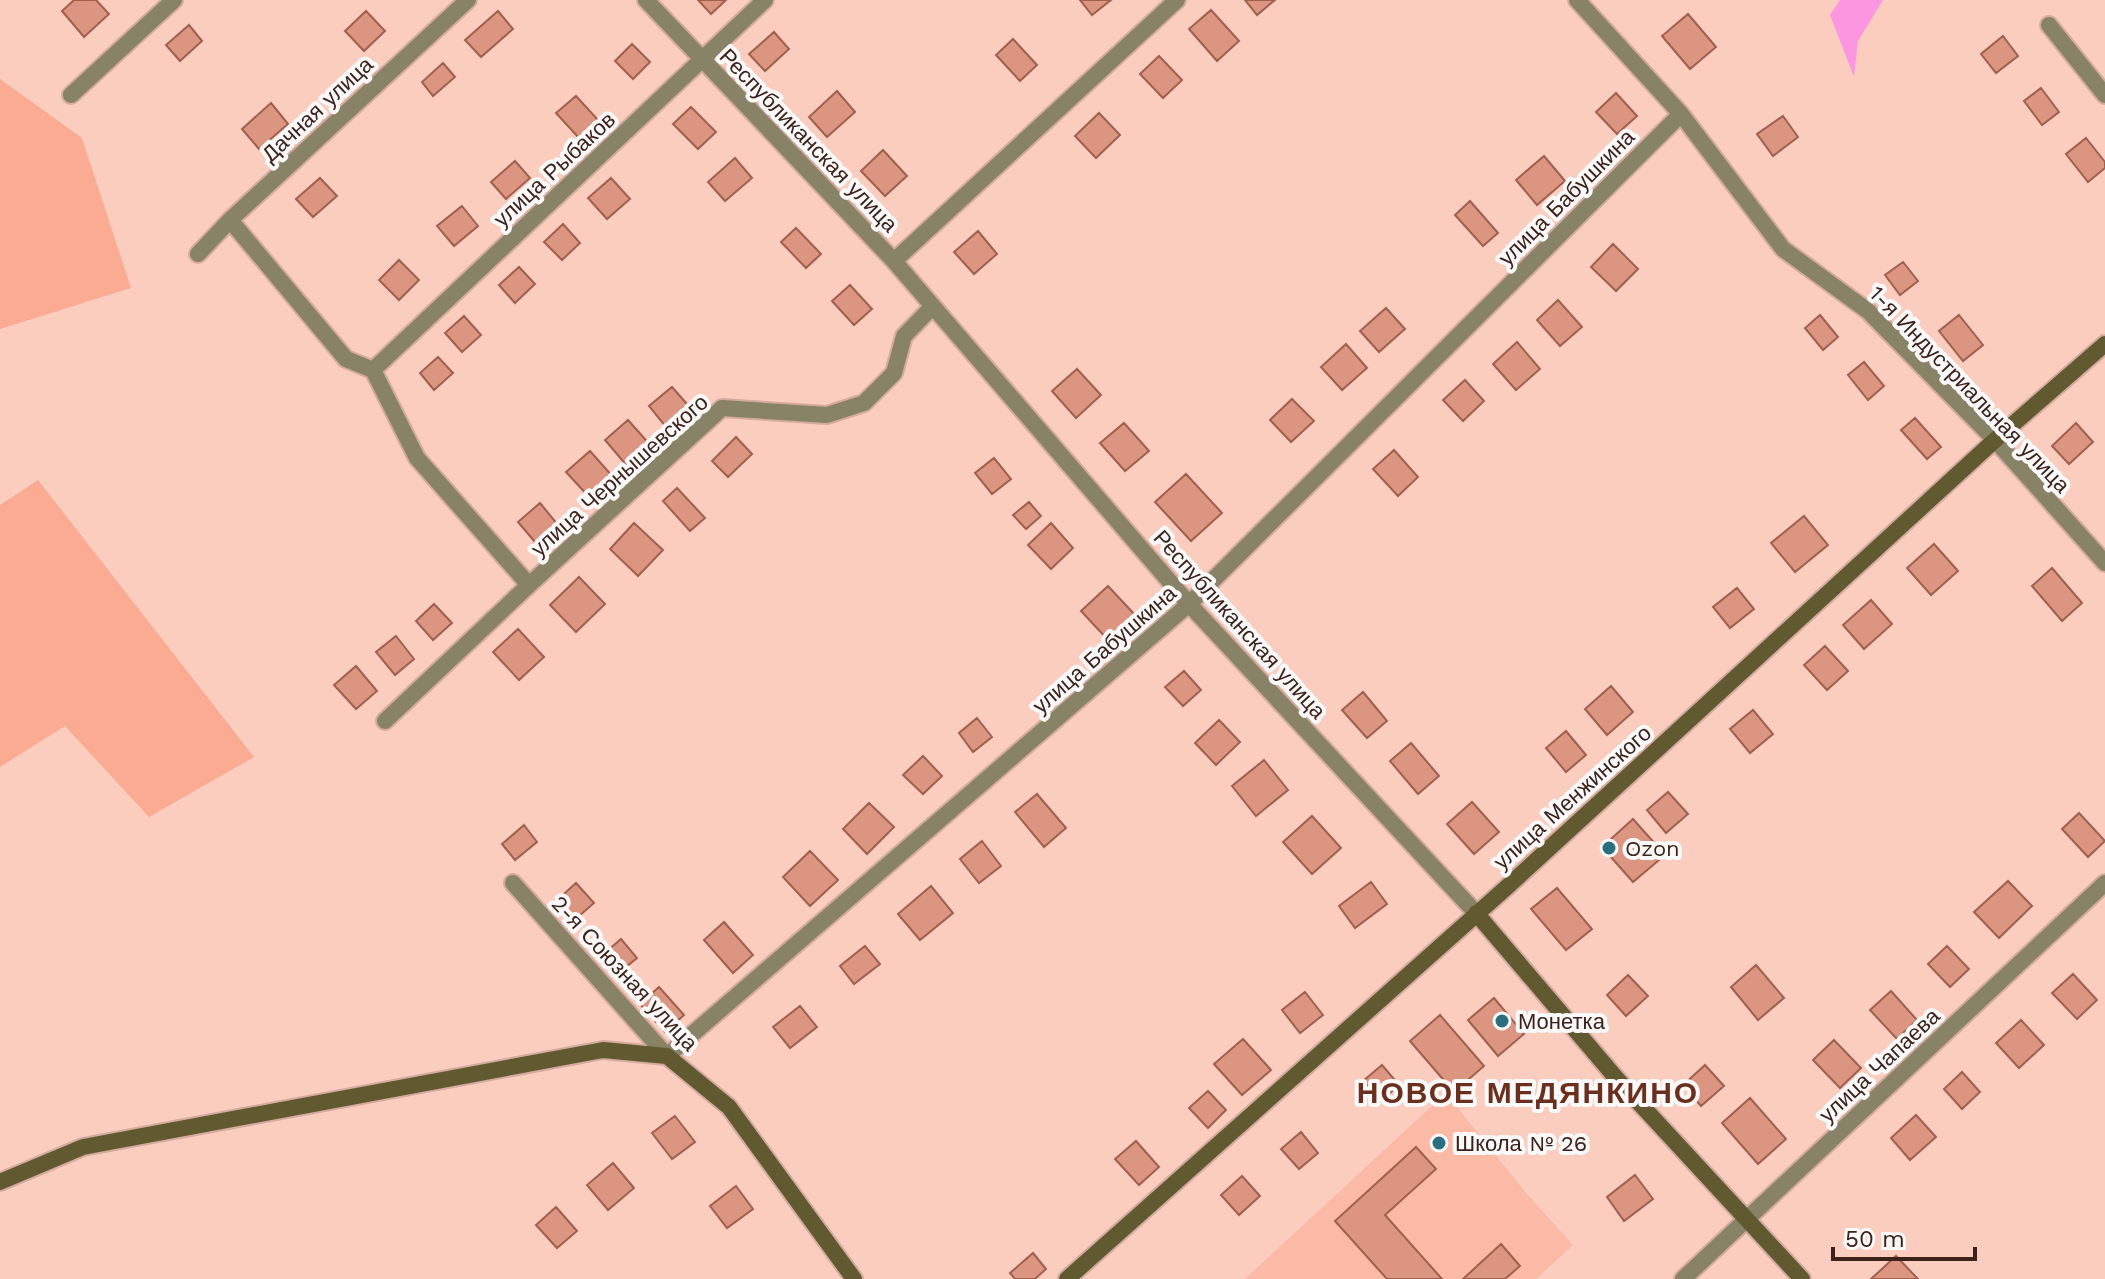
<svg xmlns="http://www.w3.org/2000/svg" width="2105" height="1279" font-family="'Work Sans',sans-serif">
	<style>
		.built { fill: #fbbaa6 }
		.green { fill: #fbab92 }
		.water { fill: #fd96e1 }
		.building { fill: #db9580; stroke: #a1604d; stroke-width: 2 }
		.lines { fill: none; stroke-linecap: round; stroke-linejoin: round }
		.street-casing { stroke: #d4ab9e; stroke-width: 20 }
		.secondary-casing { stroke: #d4ab9e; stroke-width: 20 }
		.street { stroke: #888266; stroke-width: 16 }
		.secondary { stroke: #61592f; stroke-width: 16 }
		.poi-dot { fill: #2b6e7f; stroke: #f9f9f9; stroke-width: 3 }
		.labels { text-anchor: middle; stroke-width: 8; stroke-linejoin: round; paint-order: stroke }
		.street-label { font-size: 22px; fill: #3d221a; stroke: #f9f9f9 }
		.poi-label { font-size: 22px; fill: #3d221a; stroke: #f9f9f9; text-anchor: start }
		.district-label { font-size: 30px; font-weight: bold; letter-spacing: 2px; fill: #6b2f1d; stroke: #f9f9f9 }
	</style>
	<rect width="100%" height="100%" fill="#facdbf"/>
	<path class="built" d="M1446,1093L1526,1193L1573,1245L1536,1279H1245Z"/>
	<path class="green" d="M0,79L82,138L131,288L0,329Z
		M38,480L254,757L149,817L65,726L0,767V505Z"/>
	<path class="water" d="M1840,0H1883L1858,41L1854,77L1830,15Z"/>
	<path class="building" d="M74,0H96L109,14L84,37L62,11Z
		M698,0H726L711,14Z
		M1080,0H1111L1092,15Z
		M1245,0H1275L1257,15Z
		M1211,10L1239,41L1217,61L1189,29Z
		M366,11L385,31L364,51L345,31Z
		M498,11L513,29L481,57L465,40Z
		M1688,14L1716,47L1690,69L1662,36Z
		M189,25L202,41L180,61L166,45Z
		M774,32L789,49L765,71L749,54Z
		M2003,36L2018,56L1996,73L1981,54Z
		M1013,39L1037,65L1020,81L996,55Z
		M632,44L650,62L633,79L615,61Z
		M1159,56L1182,80L1163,98L1140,74Z
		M443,63L455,77L433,96L422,82Z
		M2041,88L2059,112L2042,125L2024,101Z
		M837,91L855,112L827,137L809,117Z
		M1616,93L1637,116L1617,134L1596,112Z
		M576,96L598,120L579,138L556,113Z
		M271,103L288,124L259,149L242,129Z
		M691,107L716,132L698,149L673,124Z
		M1099,113L1120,135L1096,158L1075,136Z
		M1783,116L1798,137L1773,156L1757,134Z
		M2086,138L2105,162V168L2088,182L2066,154Z
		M883,150L907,176L885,196L861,171Z
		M1544,156L1565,181L1537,205L1516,180Z
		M735,158L752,178L725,201L708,182Z
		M515,161L530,178L506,199L491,182Z
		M320,178L337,196L313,217L296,199Z
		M611,178L630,199L607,219L588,198Z
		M1470,201L1498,233L1483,246L1455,215Z
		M462,206L478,226L454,246L437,226Z
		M563,224L580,243L562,260L544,242Z
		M796,228L821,254L806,268L781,242Z
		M978,231L997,254L974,274L954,252Z
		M1613,244L1638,269L1616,291L1591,267Z
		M399,260L419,280L399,300L379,280Z
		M1903,262L1918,281L1900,295L1885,275Z
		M519,267L535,284L515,303L499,285Z
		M850,285L872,309L854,325L832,301Z
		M1558,300L1582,327L1560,346L1537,320Z
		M1386,308L1405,329L1379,352L1360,331Z
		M1820,315L1838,337L1823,350L1805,328Z
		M1959,315L1983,345L1963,361L1939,331Z
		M464,316L481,335L462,352L445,333Z
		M1517,342L1540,369L1516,390L1493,364Z
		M1346,344L1367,368L1342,390L1321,367Z
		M438,357L453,373L434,390L420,373Z
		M1864,362L1884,386L1868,400L1848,375Z
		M1077,369L1101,395L1076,418L1052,391Z
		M1465,380L1484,401L1463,421L1443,400Z
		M672,387L694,412L670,432L649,406Z
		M1292,399L1314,421L1291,442L1270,420Z
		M1915,418L1941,447L1927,459L1901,430Z
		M628,420L652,447L628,467L605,440Z
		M1124,423L1149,451L1125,471L1100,443Z
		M2076,423L2093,442L2069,464L2052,446Z
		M736,437L752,454L728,477L712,461Z
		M1394,450L1418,477L1398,496L1373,469Z
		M590,451L614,478L591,499L566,472Z
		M994,458L1011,479L992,494L975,473Z
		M1186,474L1222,513L1191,541L1155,502Z
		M677,488L705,518L690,531L663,501Z
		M1029,502L1041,516L1026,529L1013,515Z
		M540,503L563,531L541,549L518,522Z
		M1804,516L1828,545L1795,572L1771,543Z
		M634,523L663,550L638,576L610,549Z
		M1051,523L1073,548L1051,569L1028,545Z
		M1934,544L1958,571L1931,595L1907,568Z
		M2052,568L2082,603L2062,621L2032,586Z
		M579,577L605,604L576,632L550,605Z
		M1108,586L1136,616L1109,641L1081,611Z
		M1737,588L1754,609L1730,628L1713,607Z
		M1871,600L1892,624L1864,649L1843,625Z
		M434,604L452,623L433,640L416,621Z
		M518,629L544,657L519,680L493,652Z
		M396,636L414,659L395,675L376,652Z
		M1825,646L1848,671L1827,690L1804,665Z
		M356,666L377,691L356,709L334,685Z
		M1184,671L1201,690L1183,706L1165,687Z
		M1611,686L1633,712L1607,735L1585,709Z
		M1363,692L1387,721L1367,738L1342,710Z
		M1753,710L1773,734L1750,753L1730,729Z
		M977,718L992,737L973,752L959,733Z
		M1219,720L1240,742L1216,765L1195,743Z
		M1566,731L1586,755L1566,772L1546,748Z
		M1411,743L1439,776L1418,794L1390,761Z
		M923,756L942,776L923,794L903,775Z
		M1264,760L1288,790L1256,816L1232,786Z
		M1668,792L1688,814L1666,833L1647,810Z
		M1037,794L1066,828L1044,847L1015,812Z
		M1472,802L1499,832L1474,854L1447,824Z
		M869,803L894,827L867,854L843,829Z
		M2079,813L2105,841L2088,857L2062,829Z
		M1312,816L1341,848L1312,874L1283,842Z
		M1633,819L1665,855L1633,882L1602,847Z
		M524,825L537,842L515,860L502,844Z
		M982,841L1001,866L979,883L960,859Z
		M810,851L838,880L810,906L783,877Z
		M2008,881L2032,906L1999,938L1974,912Z
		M1371,882L1387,904L1355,928L1339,906Z
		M576,883L594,903L571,923L554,903Z
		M931,886L953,913L920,940L898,914Z
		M1557,888L1592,929L1566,950L1531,909Z
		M724,922L753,955L733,973L704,940Z
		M621,939L637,958L616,975L600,957Z
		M865,946L880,964L854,984L840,966Z
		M1947,946L1969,969L1950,987L1928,964Z
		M1756,965L1784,998L1758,1020L1731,987Z
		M2073,974L2097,1000L2077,1019L2052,993Z
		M1628,975L1648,996L1626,1016L1607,995Z
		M659,987L684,1015L665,1032L640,1004Z
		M1891,991L1917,1020L1897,1039L1870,1010Z
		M1305,992L1323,1015L1300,1033L1282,1010Z
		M1494,998L1524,1034L1498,1056L1468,1020Z
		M800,1006L817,1027L790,1048L773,1027Z
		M1440,1015L1484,1066L1454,1092L1410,1041Z
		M2021,1020L2044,1045L2019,1068L1996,1043Z
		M1243,1039L1271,1070L1242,1095L1214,1064Z
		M1834,1040L1861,1068L1840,1088L1813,1060Z
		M1382,1065L1399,1085L1381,1101L1363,1081Z
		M1705,1065L1724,1086L1701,1106L1683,1085Z
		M1962,1072L1980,1092L1962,1109L1944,1089Z
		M1208,1091L1226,1110L1208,1128L1189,1108Z
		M1750,1098L1786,1139L1758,1164L1722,1123Z
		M1916,1115L1936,1137L1910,1160L1891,1138Z
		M675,1116L695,1142L672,1159L652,1133Z
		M1301,1132L1318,1153L1299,1169L1281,1149Z
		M1136,1141L1159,1167L1139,1185L1115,1159Z
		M1416,1147L1436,1169L1385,1215L1442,1279H1387L1335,1221Z
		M613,1163L634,1188L608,1210L587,1185Z
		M1635,1175L1653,1199L1624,1221L1607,1197Z
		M1242,1176L1260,1196L1239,1215L1221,1195Z
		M736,1186L753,1209L727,1228L710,1206Z
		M556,1207L577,1231L557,1248L536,1225Z
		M1501,1244L1520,1266L1505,1279H1463Z
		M1033,1253L1046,1269L1035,1279H1015L1010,1273Z
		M1896,1256L1918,1279H1871Z"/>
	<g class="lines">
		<g class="street-casing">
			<path id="street" d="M646,0L894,261L1189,604L1476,913
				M1577,0L1681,114L1783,249L1868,311L1995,440L2105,563
				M2049,25L2105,95
				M71,95L174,0
				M230,220L346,359L373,370L417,458L529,585
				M198,254L230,220L468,0
				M894,261L1177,0
				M373,370L765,0
				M385,721L529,585L722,408L827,415L864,403L894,373L904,336L933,306
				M513,883L667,1056L1189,604L1681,114
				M1683,1279L2105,883"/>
		</g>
		<g class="secondary-casing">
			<path id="secondary" d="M1476,913L1617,1079L1802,1279
				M0,1182L83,1147L603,1050L667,1056L729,1107L854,1279
				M1067,1279L1507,887L1995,440L2105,344"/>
		</g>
		<use href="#street" class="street"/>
		<use href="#secondary" class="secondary"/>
	</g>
	<g class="poi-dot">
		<circle cx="1609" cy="848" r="8"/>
		<circle cx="1502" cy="1021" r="8"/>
		<circle cx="1439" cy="1143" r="8"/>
	</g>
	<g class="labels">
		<g class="street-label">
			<text transform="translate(317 109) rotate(-43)" y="8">Дачная улица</text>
			<text transform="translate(809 140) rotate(46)" y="8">Республиканская улица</text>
			<text transform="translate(554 169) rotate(-43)" y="8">улица Рыбаков</text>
			<text transform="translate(1566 197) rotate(-45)" y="8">улица Бабушкина</text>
			<text transform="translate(1970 389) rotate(46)" y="8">1-я Индустриальная улица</text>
			<text transform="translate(619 475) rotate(-42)" y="8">улица Чернышевского</text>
			<text transform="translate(1240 624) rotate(48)" y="8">Республиканская улица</text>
			<text transform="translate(1104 649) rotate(-41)" y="8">улица Бабушкина</text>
			<text transform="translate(1572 797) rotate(-42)" y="8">улица Менжинского</text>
			<text transform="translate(625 973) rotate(47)" y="8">2-я Союзная улица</text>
			<text transform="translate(1879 1065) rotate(-43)" y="8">улица Чапаева</text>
		</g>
		<g class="poi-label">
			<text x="1625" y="856">Ozon</text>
			<text x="1518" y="1029">Монетка</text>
			<text x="1455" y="1151">Школа № 26</text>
		</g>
		<g class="district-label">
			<text x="1528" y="1103">НОВОЕ МЕДЯНКИНО</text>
		</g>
	</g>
	<path d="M1833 1247v12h142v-12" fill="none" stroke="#3d221a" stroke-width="4"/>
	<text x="1845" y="1247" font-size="24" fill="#3d221a" stroke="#f9f9f9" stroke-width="6" paint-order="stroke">50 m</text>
</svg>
